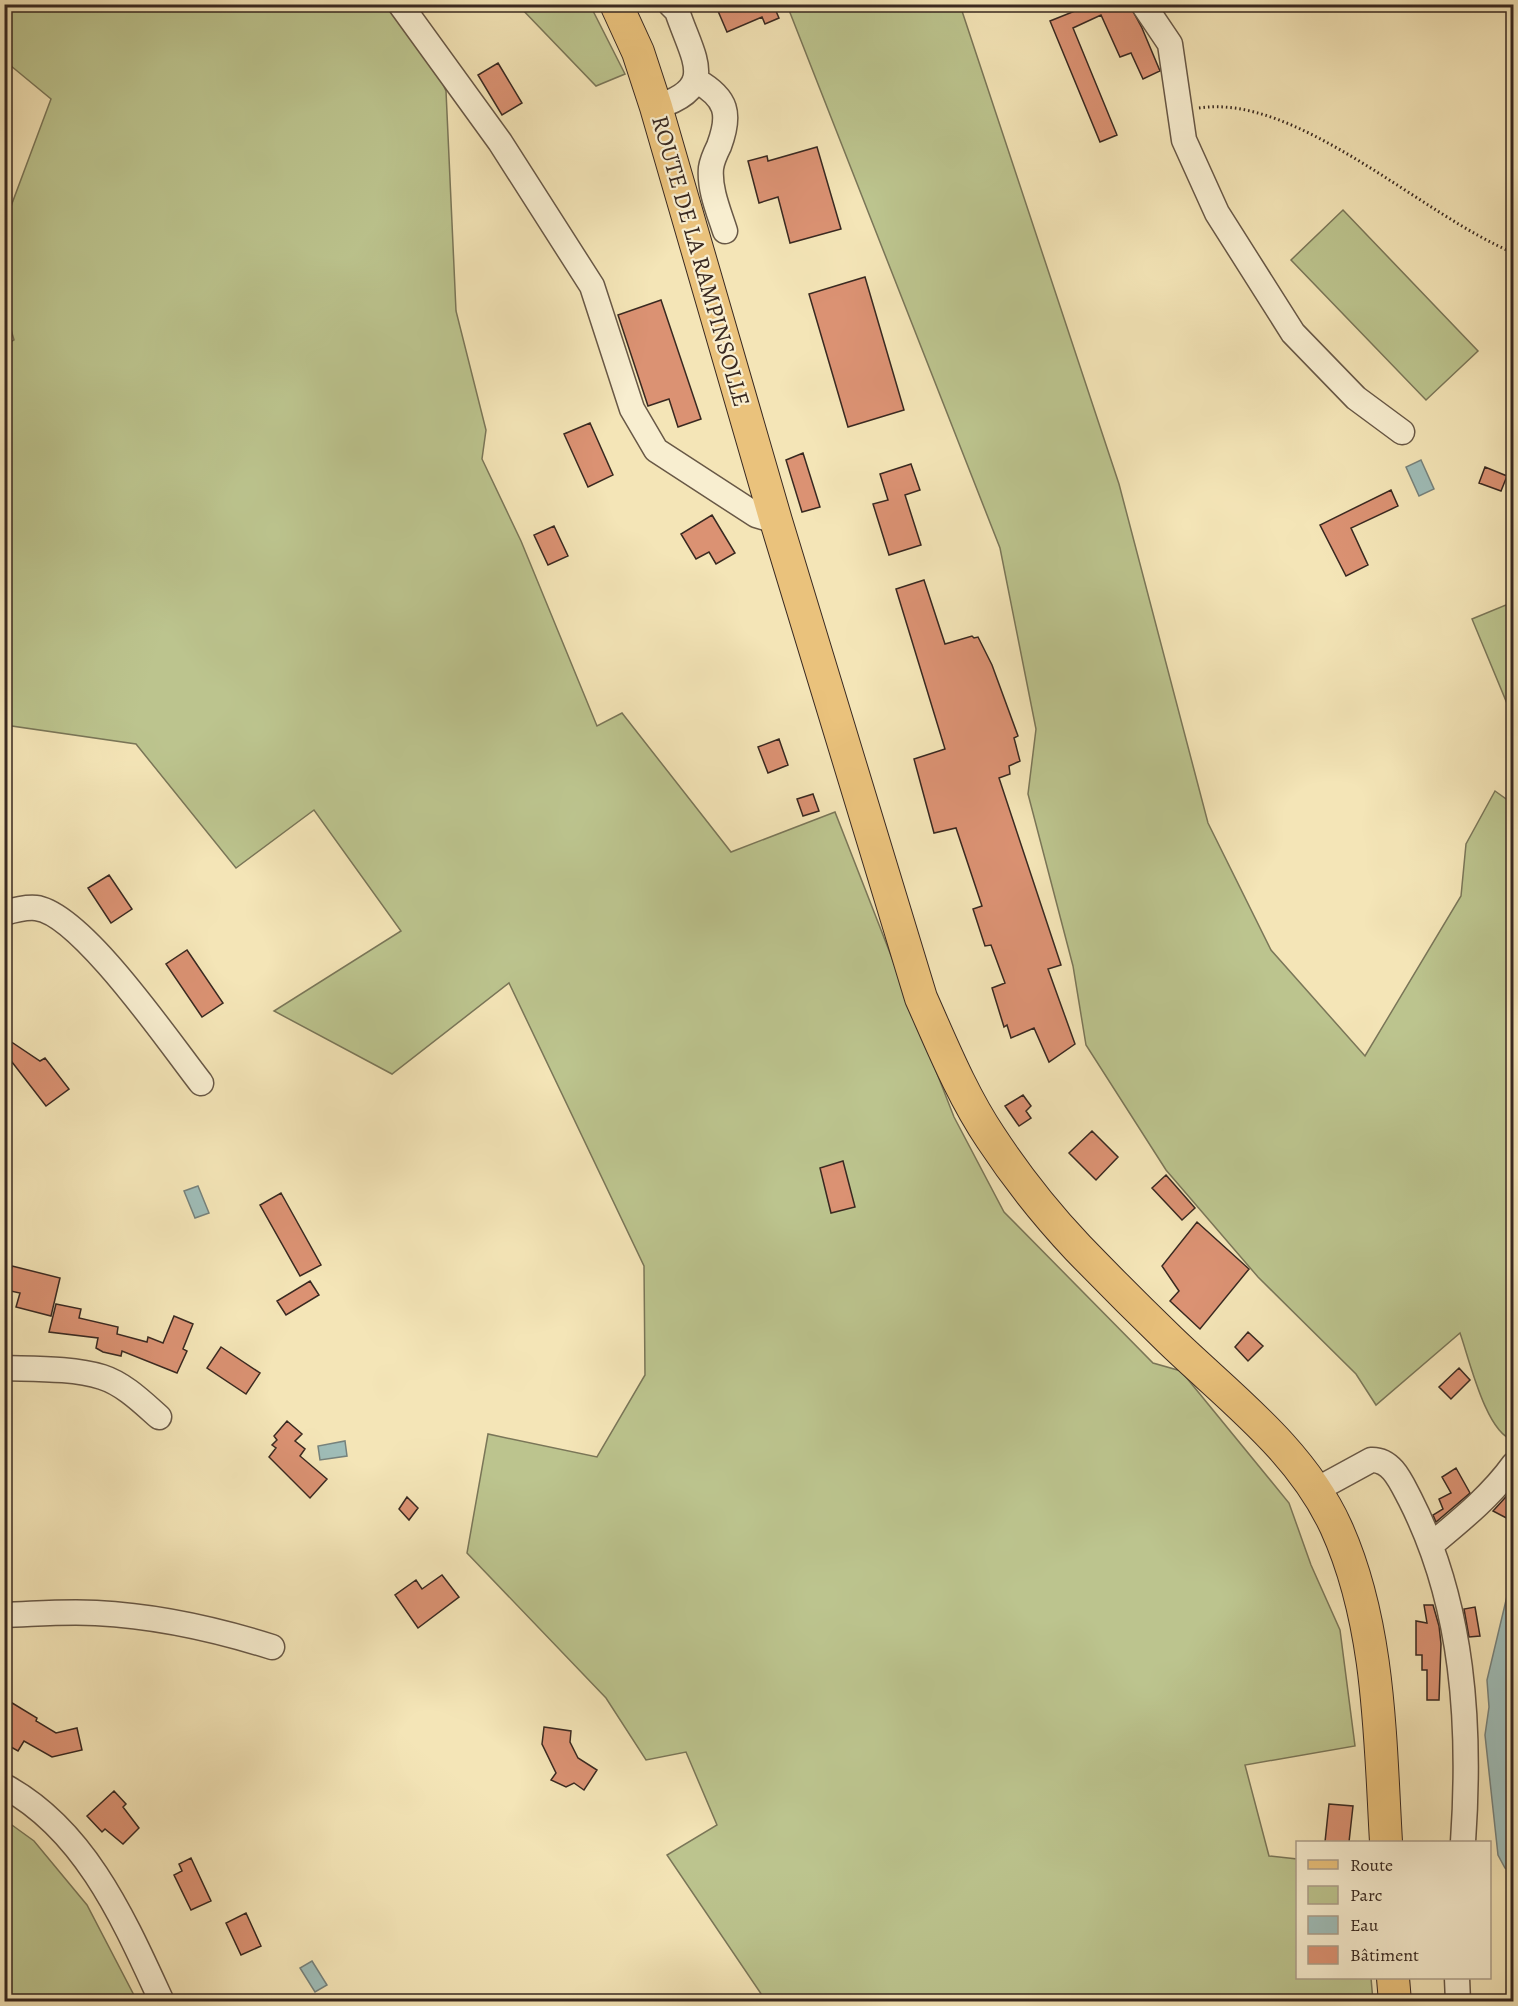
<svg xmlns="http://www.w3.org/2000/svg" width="1518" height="2006" font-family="Alegreya,serif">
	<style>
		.green { fill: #bcc48e; stroke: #7a7658; stroke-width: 1.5 }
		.water { fill: #9fbdb8; stroke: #76827c; stroke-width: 1.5 }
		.building { fill: #db9273; stroke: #392921; stroke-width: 1.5 }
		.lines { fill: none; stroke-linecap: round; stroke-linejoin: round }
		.minor-casing { stroke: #685846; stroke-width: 27 }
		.major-casing { stroke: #392921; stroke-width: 34 }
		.path { stroke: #392921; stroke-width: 3; stroke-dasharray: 1.5 3; stroke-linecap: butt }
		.minor { stroke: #f8eed0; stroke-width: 24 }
		.major { stroke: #eac27c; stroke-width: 32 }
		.labels { text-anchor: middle; stroke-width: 4.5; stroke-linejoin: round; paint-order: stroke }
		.street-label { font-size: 24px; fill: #392921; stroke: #f8eed0 }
	</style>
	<rect width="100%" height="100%" fill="#f4e5b7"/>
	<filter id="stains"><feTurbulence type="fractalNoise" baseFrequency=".00333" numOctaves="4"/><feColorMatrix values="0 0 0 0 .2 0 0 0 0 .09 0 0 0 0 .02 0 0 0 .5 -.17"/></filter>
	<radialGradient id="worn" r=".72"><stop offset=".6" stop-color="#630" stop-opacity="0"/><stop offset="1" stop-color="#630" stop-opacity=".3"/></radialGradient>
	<path class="green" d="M5,5H431L413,17L446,91L456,311L486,430L482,459L521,541L597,726L622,713L731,852L835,812L954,1117L1004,1212L1153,1363L1181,1371L1289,1503L1311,1565L1340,1630L1355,1746L1245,1765L1269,1856L1297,1859L1298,1978H1371L1373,2001H766L667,1855L717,1825L686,1752L646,1760L606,1698L467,1553L488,1434L597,1457L645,1375L644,1266L509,983L392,1074L274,1011L401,931L314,810L236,868L136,744L5,725L4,346L14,340L5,309L4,225L51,99L5,61Z
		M518,5H590L625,74L596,86Z
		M787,5H960L1119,484L1208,823L1271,950L1365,1056L1461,896L1466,844L1495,791L1513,804V1440C1486,1433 1469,1358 1460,1333L1376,1405L1356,1374L1258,1277L1166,1170L1086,1045L1073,966L1028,794L1036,729L1000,548Z
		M1343,210L1478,351L1426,400L1291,260Z
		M1513,602L1514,711L1511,713L1472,619Z
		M5,1820L34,1841L87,1905L137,2001H5Z"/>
	<path class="water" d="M1421,460L1434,489L1419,496L1406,467Z
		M198,1186L209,1213L195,1218L184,1191Z
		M345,1441L347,1456L320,1460L318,1446Z
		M1513,1571V1874L1505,1868L1498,1855L1485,1735L1489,1707L1487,1680Z
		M312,1961L327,1985L315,1992L300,1968Z"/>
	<path class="building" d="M715,4H790L776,11L779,18L765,24L762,17L727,32Z
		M1082,4H1129L1142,28L1160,71L1143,79L1131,53L1120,57L1101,15L1073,28L1117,135L1100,142L1050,21L1075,11L1073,9Z
		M498,63L522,103L502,115L478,75Z
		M817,147L841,229L790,243L778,197L759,203L748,161L767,156L768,161Z
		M865,277L904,410L848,427L809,294Z
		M661,300L701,419L678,427L669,399L648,406L618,315Z
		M590,423L613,475L588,487L564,434Z
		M803,453L820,507L802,512L786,460Z
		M911,464L920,490L905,495L921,545L889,555L873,504L888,500L880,474Z
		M1485,467L1507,476L1501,491L1479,483Z
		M1391,490L1398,506L1351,528L1368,565L1346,576L1320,525Z
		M712,515L735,553L716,564L709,552L696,559L681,534Z
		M554,526L568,556L548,565L534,535Z
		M924,580L945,644L972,636L974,638L978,637L992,665L1018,736L1014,738L1020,761L1009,766L1010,774L999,778L1061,965L1048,969L1075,1044L1049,1062L1034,1028L1011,1038L1007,1025L1004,1027L992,988L1005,983L991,945L985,946L973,909L982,906L956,828L934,833L914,759L945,749L896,589Z
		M779,739L788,765L768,773L758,747Z
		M813,794L819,811L803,816L797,799Z
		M109,875L132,909L111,923L88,888Z
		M187,950L223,1003L202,1017L166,964Z
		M4,1037L40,1061L45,1058L69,1089L46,1106L12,1062L4,1073Z
		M1023,1095L1031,1106L1026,1111L1031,1118L1019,1126L1005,1106Z
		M1092,1131L1118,1157L1096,1180L1069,1153Z
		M843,1161L855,1207L831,1213L820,1168Z
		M1166,1175L1195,1208L1182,1220L1152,1188Z
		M281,1193L321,1265L300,1276L260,1205Z
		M1197,1222L1249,1269L1200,1329L1170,1301L1179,1291L1162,1266Z
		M12,1266L60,1278L51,1316L16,1307L20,1293L6,1290Z
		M310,1281L319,1295L286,1315L277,1301Z
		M56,1304L81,1309L79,1318L118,1327L117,1334L147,1342L148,1337L163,1343L174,1316L193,1324L183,1349L187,1351L177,1373L122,1351L121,1356L103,1352L96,1348L98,1338L49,1332Z
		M1248,1332L1263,1346L1248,1361L1235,1347Z
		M221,1347L260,1373L246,1394L207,1368Z
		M1459,1368L1470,1380L1451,1399L1439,1387Z
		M287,1421L302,1434L295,1441L305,1449L300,1456L327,1479L310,1498L269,1457L276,1448L272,1445L277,1440L274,1436Z
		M1456,1468L1470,1493L1436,1522L1433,1515L1443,1509L1439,1499L1451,1493L1442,1477Z
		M1514,1488V1522L1493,1511Z
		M407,1497L418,1508L409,1520L399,1509Z
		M442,1575L459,1597L418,1628L395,1595L416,1580L422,1589Z
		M1424,1605H1433L1439,1626L1441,1644L1439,1700H1427V1670H1422V1655H1416V1621L1427,1623Z
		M1475,1607L1480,1636L1469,1637L1464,1609Z
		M4,1698L37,1718L36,1721L56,1733L77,1728L82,1750L52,1757L24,1741L18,1751L4,1743Z
		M544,1727L571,1731L570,1742L578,1758L597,1770L584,1790L574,1783L566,1787L551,1780L556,1773L542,1744Z
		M114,1791L126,1804L123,1807L139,1828L123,1844L105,1829L102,1832L87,1816Z
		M1329,1804L1353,1806L1349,1842H1325Z
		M191,1858L211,1901L191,1910L174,1875L182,1871L179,1864Z
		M246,1913L261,1946L241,1955L226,1923Z"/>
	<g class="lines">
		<g class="minor-casing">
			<path id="minor" d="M400,4L500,142L592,286L632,409L656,450L756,515L776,521
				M1143,4L1170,44L1184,140L1217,213L1293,333L1356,398L1402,432
				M697,81C727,98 731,114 719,146C716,152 712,161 711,168C709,189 719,212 725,231
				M656,107C719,88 693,59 677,11L670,4
				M4,913C14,910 26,907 36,908C81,913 171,1045 201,1083
				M4,1368C34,1369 74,1368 102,1377C124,1384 142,1402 159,1417
				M1316,1490L1371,1460C1392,1459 1401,1482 1410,1499C1464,1605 1471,1726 1463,1842
				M1431,1545C1461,1520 1491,1496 1514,1464
				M4,1615C35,1614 66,1611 96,1613C157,1616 215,1629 272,1647
				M4,1786C86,1830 125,1922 162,2002
				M1457,1978L1458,2002"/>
		</g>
		<g class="major-casing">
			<path id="major" d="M616,4L638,52L656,107L776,521L921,998C942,1045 962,1095 991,1138C1016,1176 1046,1214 1078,1248C1108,1279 1139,1310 1170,1340C1229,1397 1301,1450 1336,1527C1380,1624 1380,1738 1386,1842
				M1393,1978L1395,2002"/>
		</g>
		<path class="path" d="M1199,108C1297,93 1423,216 1514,253"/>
		<use href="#minor" class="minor"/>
		<use href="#major" class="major"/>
	</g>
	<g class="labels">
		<g class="street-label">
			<text transform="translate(701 261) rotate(74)" y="8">ROUTE DE LA RAMPINSOLLE</text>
		</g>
	</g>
	<rect width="1518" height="2006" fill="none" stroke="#f4e5b7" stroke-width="24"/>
	<rect x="6" y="6" width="1506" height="1994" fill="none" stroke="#392921" stroke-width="3"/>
	<rect x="12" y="12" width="1494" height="1982" fill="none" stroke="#392921" stroke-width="1.5"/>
	<rect x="1296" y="1841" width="195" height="138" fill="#f8eed0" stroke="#ac9f8a" stroke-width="1.5"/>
	<rect x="1308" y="1860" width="30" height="9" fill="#eac27c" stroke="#ac9f8a" stroke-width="1.5"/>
	<text x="1350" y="1871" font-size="18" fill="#392921">Route</text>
	<rect x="1308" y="1886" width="30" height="18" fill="#bcc48e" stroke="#ac9f8a" stroke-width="1.5"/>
	<text x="1350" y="1901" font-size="18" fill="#392921">Parc</text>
	<rect x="1308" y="1916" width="30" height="18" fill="#9fbdb8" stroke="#ac9f8a" stroke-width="1.5"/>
	<text x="1350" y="1931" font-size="18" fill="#392921">Eau</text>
	<rect x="1308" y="1946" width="30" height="18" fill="#db9273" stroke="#ac9f8a" stroke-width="1.5"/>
	<text x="1350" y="1961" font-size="18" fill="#392921">Bâtiment</text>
	<rect width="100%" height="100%" filter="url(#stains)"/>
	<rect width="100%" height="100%" fill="url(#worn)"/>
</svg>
